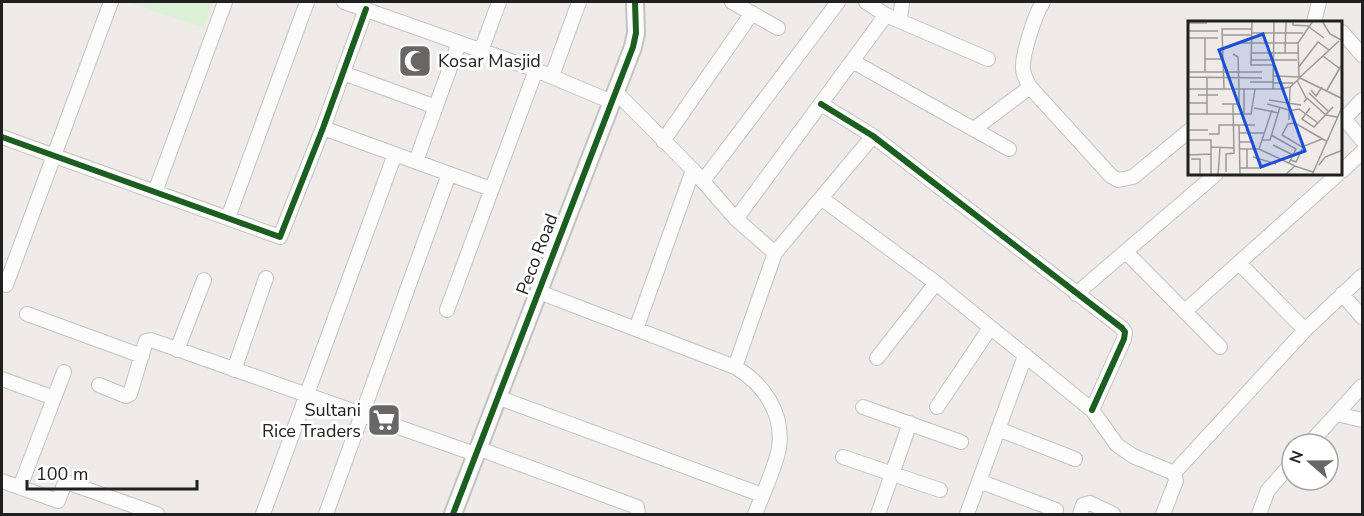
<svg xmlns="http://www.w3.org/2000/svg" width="1364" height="516" font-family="'Nunito Sans',sans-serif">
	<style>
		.park { fill: #dbf2d6 }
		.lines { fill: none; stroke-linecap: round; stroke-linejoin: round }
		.minor-casing { stroke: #c4c2c1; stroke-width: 16 }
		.tertiary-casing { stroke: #c4c2c1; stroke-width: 20 }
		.minor { stroke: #fcfcfc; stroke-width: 14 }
		.tertiary { stroke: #fcfcfc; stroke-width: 16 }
		.cycleway-casing { stroke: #fff; stroke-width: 10 }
		.cycleway { stroke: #1b5e20; stroke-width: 6 }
		.labels { text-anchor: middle; stroke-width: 6; stroke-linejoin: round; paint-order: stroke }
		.poi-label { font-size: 18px; fill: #202020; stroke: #fff; text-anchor: start }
		.street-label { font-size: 18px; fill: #202020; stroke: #fff }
		.inset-road { fill: none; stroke: #9c9a99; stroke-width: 1.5 }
		.view { fill: #1d4ed8; fill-opacity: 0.15; stroke: #1d4ed8; stroke-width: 3 }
		.inset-edge { fill: none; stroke: #202020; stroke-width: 3 }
	</style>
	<rect width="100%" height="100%" fill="#eeebe9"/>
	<path class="park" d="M129,2H213L203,28Z"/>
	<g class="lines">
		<g class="minor-casing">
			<path id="minor" d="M344,2L536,70L612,102
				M732,2L778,28
				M866,2L886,15L988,59
				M1043,2C1035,14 1022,55 1023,69C1023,75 1027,81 1030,87L1111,176L1118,180L1133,177L1190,130
				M900,21L902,2
				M1314,22L1319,2
				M1342,32L1362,55
				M481,51L499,2
				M852,61L1009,149
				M343,73L436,107
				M552,76L579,2
				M616,92L693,170L736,219L775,253
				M821,104L873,136L1122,328L1125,332L1124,339L1092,410
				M1342,116L1362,140
				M1344,119L1362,100
				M323,128L491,189
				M974,129L1030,87
				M2,137L280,237L323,128L366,9
				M663,141L752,13
				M416,161L459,43
				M1342,171L1362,152
				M703,181L838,2
				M155,192L225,2
				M821,198L936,283L1092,410L1117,445L1133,456L1174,473
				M228,218L307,2
				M736,219L886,15
				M1126,252L1220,347
				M1239,263L1305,330
				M6,285L111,2
				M539,292L735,367C763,383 784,413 779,448C776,466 762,496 755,514
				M1076,294L1216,174
				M1342,294L1362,317
				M447,310L536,70
				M1185,311L1338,174
				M27,314L142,356
				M636,329L693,170
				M177,350L204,280
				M877,358L936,283
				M735,367L775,253L873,136
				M234,370L266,278
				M2,379L54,398
				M99,385L126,396L130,394L146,341L151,340L475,454
				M497,397L762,495
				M863,407L961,442
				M937,407L990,328
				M1337,414L1362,420
				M998,429L1075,459
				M1309,444L1362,386
				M477,448L637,507L638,514
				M843,457L940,490
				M1174,473L1305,330L1362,276
				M2,481L58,501L64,485L69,483L157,514
				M979,481L1056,510
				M20,487L64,372
				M263,514L395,154
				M326,514L449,174
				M878,514L910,423
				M967,514L1025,356
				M1080,514L1083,505L1090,503L1113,514
				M1163,514L1176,481L1174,473
				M1259,514L1268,490L1292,463"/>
		</g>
		<g class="tertiary-casing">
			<path id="tertiary" d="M453,514L633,47L636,33L635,2"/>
		</g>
		<use href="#minor" class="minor"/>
		<use href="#tertiary" class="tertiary"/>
		<g class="cycleway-casing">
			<path id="cycleway" d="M821,104L873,136L1122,328L1125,332L1124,339L1092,410
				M2,137L280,237L323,128L366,9
				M453,514L633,47L636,33L635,2"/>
		</g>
		<use href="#cycleway" class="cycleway"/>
	</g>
	<defs>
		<g id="mosque-square" transform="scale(1.725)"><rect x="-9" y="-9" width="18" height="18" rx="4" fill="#686766" stroke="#fff"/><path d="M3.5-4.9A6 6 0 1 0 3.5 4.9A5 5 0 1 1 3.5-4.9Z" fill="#fff"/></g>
		<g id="supermarket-square" transform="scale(1.725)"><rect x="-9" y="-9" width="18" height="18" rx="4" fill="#686766" stroke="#fff"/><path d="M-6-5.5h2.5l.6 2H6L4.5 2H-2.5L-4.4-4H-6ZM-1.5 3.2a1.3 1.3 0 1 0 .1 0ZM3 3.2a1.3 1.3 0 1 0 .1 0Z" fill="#fff"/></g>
	</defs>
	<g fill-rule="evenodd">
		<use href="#mosque-square" x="415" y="61"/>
		<use href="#supermarket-square" x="384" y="420"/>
	</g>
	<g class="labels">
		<g class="poi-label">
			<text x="438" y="67">Kosar Masjid</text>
			<text x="361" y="416" text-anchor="end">Sultani<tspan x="361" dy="21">Rice Traders</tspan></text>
		</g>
		<g class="street-label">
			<text transform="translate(537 254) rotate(-69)" y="6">Peco Road</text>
		</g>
	</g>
	<g transform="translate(1188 21)">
		<rect width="154" height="154" fill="#eeebe9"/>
		<path class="inset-road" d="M64,0L63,44H86M105,0V4L122,5M134,0L142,13L155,20M0,2H19M121,6L136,17M0,10H30M63,12H115M34,14H63M0,17H30M51,22H110L125,0M63,32H111M97,32L98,0M45,33L50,36L51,67M135,35L151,47M17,38H36M63,39H109M110,47L130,21L141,29M0,51H74M17,51V17M86,55L111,56L110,22M0,56L74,57M19,57V93M111,57L151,20M109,59L118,77M62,61H86M86,62H105M0,68H92L102,66L112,57L155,78M0,68V2M36,68L34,8H63M85,68L86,0M123,69L128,75L134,66M139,69L153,45M121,72L141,91M10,74H30M81,79L113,84M116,81L119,77L138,94L149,96M0,82H19M34,83H51V67M79,83L101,89M66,87L91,92M122,87L114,98L126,106L145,86M101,90L111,88L130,102M0,93H63L67,68M56,93V68M101,99L102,66M51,104L52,154M0,109H20M51,112H76M21,113H31V104H67M83,114L108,128L101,142M134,118L114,126L94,114L100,103L107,102L138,120M0,119H23V154M74,119H82L92,86M51,121H65V128M85,124L105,134M23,126L46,127M52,128H71L107,145M59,128V147M71,128L84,89M0,134L23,133M65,136L88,143M3,138H12V154M103,139L108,141L114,128M131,144L137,136L155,129M52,147H73M38,151V133L46,132L45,83M30,154L32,127M97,154L107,145L125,151M124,154L155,84"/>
		<path class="view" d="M75,13L117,130L73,146L31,29Z"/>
		<rect width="154" height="154" class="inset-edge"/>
	</g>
	<rect width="1364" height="516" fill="none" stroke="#202020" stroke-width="6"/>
	<g transform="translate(1310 462) rotate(290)"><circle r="28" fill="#ffffff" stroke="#a6a6a6" stroke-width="1.5"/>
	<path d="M0-4.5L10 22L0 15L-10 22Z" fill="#686766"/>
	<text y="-9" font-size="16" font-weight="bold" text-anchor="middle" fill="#202020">N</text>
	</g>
	<path d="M27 480v9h170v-9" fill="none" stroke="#202020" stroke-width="3"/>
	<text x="36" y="480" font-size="18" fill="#202020" stroke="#ffffff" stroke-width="4.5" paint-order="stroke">100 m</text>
</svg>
